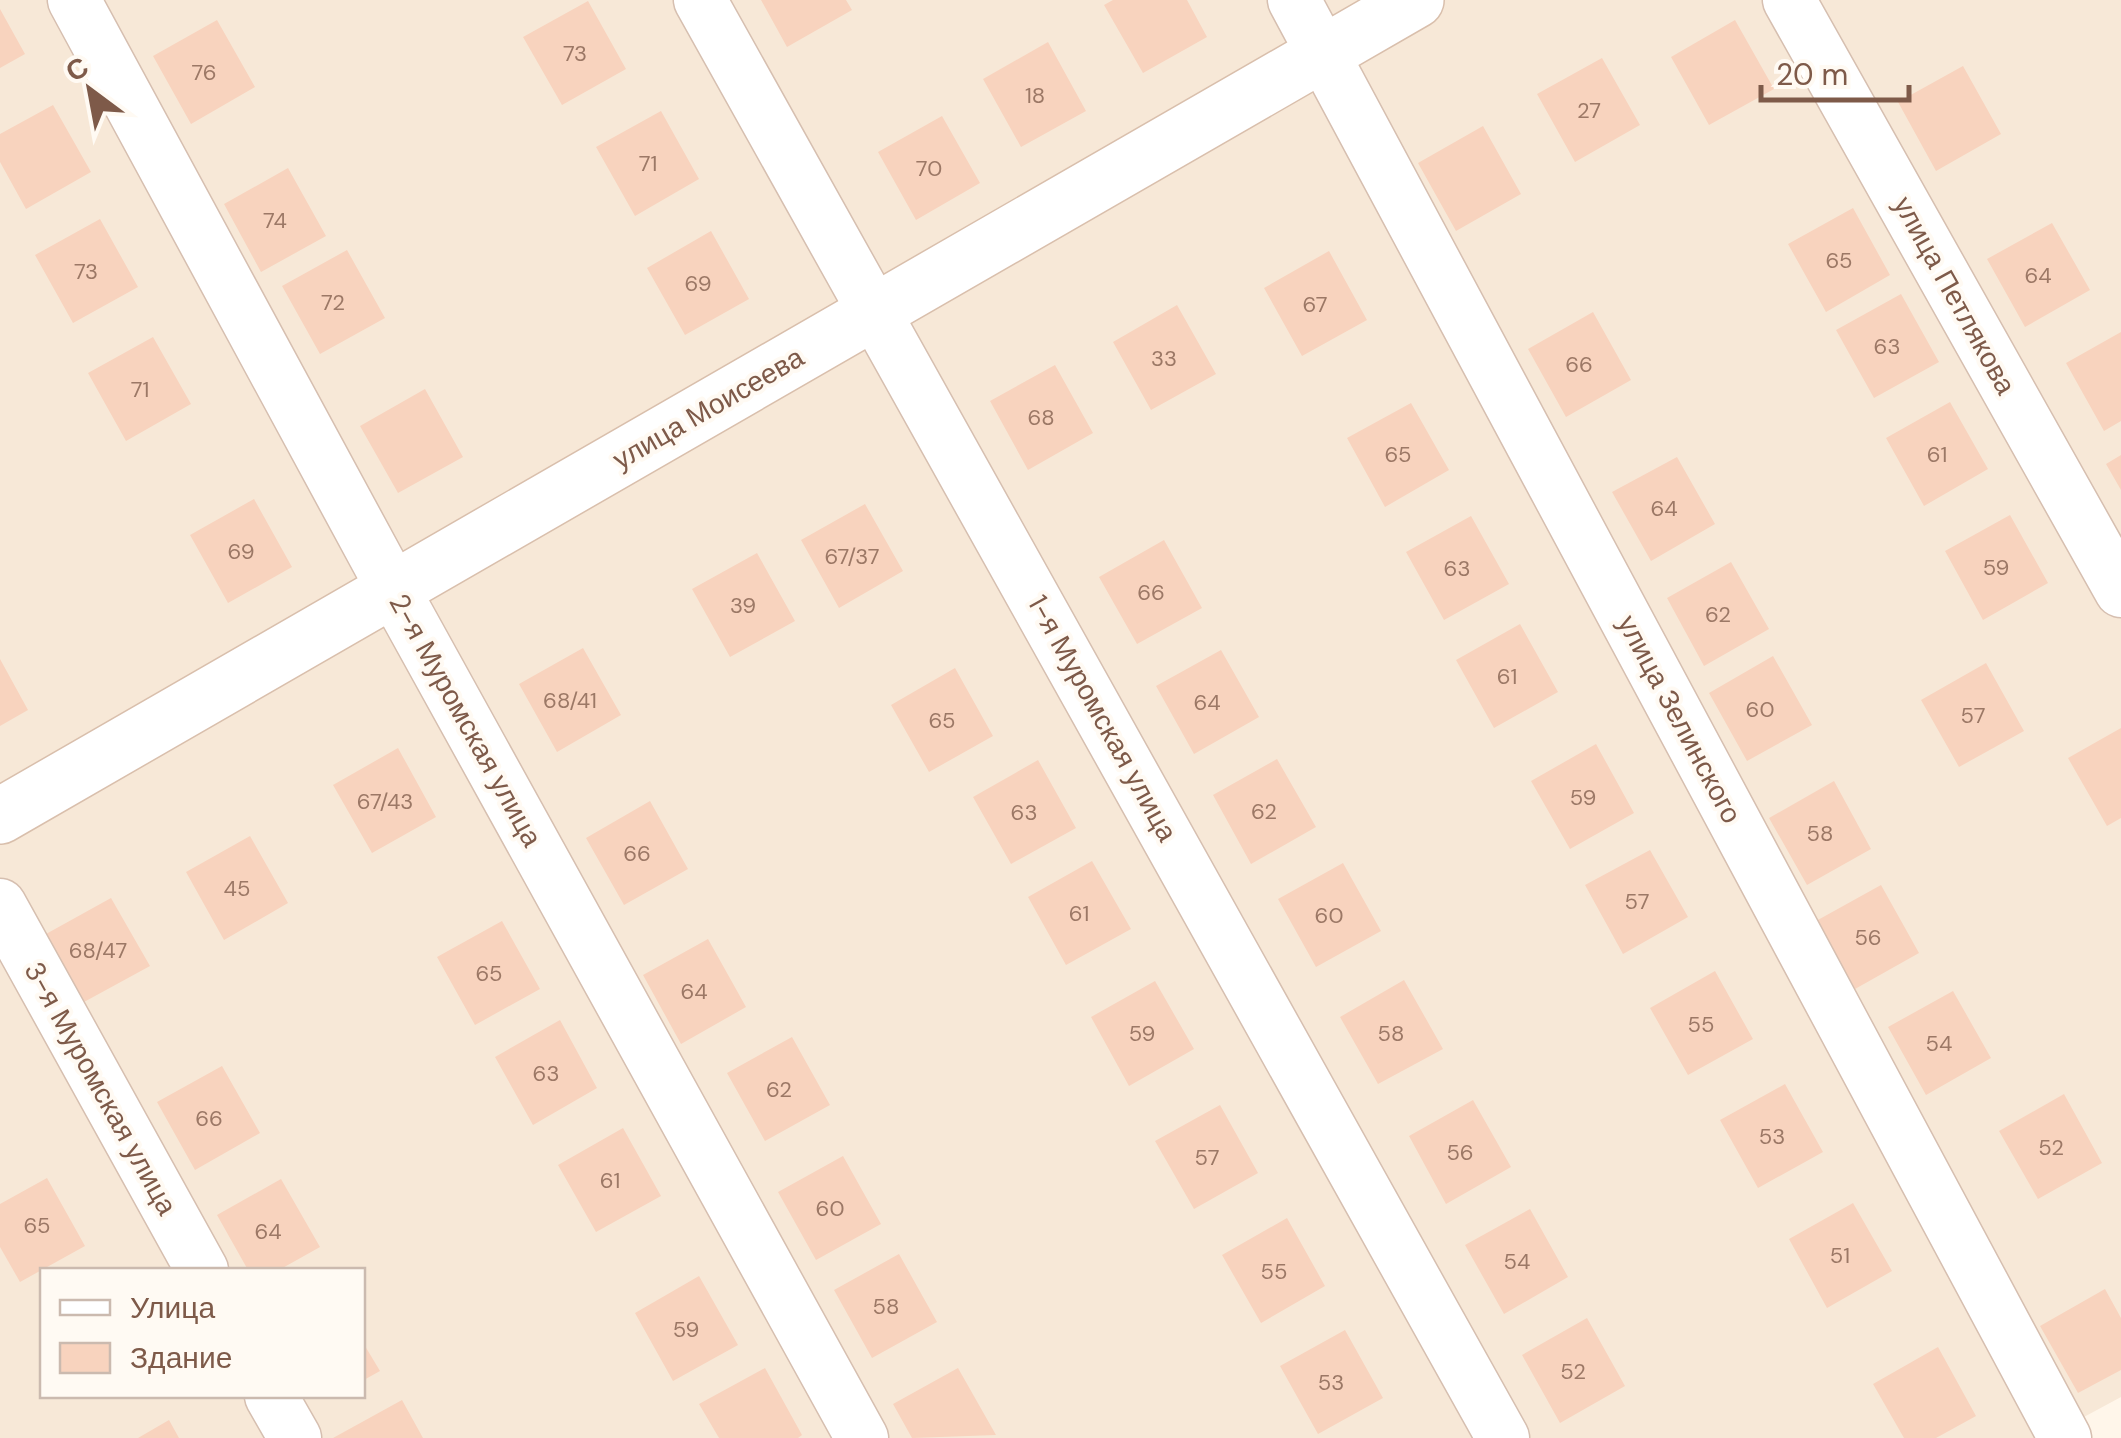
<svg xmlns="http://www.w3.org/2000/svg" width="2121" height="1438" font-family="'DM Sans',sans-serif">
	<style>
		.residential { fill: #f7e8d7; fill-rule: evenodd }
		.building { fill: #f8d3be }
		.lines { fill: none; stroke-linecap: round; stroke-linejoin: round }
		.street-casing { stroke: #d6bfb0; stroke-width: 55 }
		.secondary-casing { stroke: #d9bfac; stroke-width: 58 }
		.street { stroke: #fff; stroke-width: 52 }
		.secondary { stroke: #fff; stroke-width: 55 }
		.labels { text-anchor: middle; stroke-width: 8; stroke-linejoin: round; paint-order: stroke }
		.number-label { font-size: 22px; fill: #9c7866 }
		.street-label { font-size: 28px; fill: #7e5a49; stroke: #fffaf3 }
	</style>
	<rect width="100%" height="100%" fill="#fff6ea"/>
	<path class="residential" d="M0,0H2121V1397L2045,1438H0ZM42,1270H362V1396H42Z"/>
	<path class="building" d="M761,0H846L852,10L787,47Z
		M1113,0H1187L1207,37L1143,73L1104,5Z
		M588,1L626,69L562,105L523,37Z
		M0,9L25,54L0,68Z
		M217,20L255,87L191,124L153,56Z
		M1735,20L1774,89L1709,125L1671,57Z
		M1048,42L1086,111L1021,147L983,79Z
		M1602,58L1640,125L1575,162L1537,94Z
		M1963,66L2001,134L1936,171L1898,102Z
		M53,105L91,172L26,209L0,162V134Z
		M661,111L699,179L635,216L596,147Z
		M942,116L980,183L916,220L878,152Z
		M1483,126L1521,194L1456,231L1418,163Z
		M288,168L326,236L261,272L224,204Z
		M1853,208L1890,275L1826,312L1788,244Z
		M100,219L138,287L73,323L35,255Z
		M2052,223L2090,290L2025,327L1987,259Z
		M711,231L749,299L685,335L647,268Z
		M347,250L385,318L320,354L282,286Z
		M1329,251L1367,320L1302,356L1264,288Z
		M1901,294L1939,362L1874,398L1836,330Z
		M1177,305L1216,374L1151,410L1113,342Z
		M1593,312L1631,380L1566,417L1528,349Z
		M2121,332V421L2104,431L2066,363Z
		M153,337L191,404L126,441L88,373Z
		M1055,365L1093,433L1028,470L990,401Z
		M425,389L463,457L398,493L360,426Z
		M1950,402L1988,469L1924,506L1886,438Z
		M1411,403L1449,470L1385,507L1347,438Z
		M2121,455V490L2106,464Z
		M1677,457L1715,524L1651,561L1612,492Z
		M254,499L292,567L228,603L190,535Z
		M865,504L903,571L839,608L801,540Z
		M2010,515L2048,583L1983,620L1945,551Z
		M1471,516L1509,584L1444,620L1406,552Z
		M1164,540L1202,608L1137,644L1099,577Z
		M757,553L795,621L730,657L692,589Z
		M1731,562L1769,629L1704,666L1667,598Z
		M1520,624L1558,692L1494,728L1456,660Z
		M583,648L621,715L557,752L519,684Z
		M1221,650L1259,717L1194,754L1156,686Z
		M1773,656L1812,725L1747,761L1709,693Z
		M0,659L28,710L0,726Z
		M1986,663L2024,731L1959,767L1921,700Z
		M955,668L993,736L929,772L891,705Z
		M2121,728V818L2107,826L2068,758Z
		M1596,744L1634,813L1570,849L1531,781Z
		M398,748L436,817L372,853L333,785Z
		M1277,759L1316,827L1251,864L1213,795Z
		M1038,760L1076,828L1011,864L973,797Z
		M1834,781L1871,849L1807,885L1769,818Z
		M650,801L688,869L624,905L586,838Z
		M250,836L288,903L224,940L186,872Z
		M1650,850L1688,917L1623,954L1585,885Z
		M1092,861L1131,929L1066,965L1028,897Z
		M1343,863L1381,931L1316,967L1278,899Z
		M1881,885L1919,953L1855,989L1816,921Z
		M111,898L150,966L84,1002L46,934Z
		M502,921L540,989L475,1025L437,957Z
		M708,939L746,1007L681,1044L643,975Z
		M1715,971L1753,1039L1688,1075L1650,1008Z
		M1404,980L1443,1049L1378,1084L1340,1017Z
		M1155,981L1194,1049L1129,1086L1091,1017Z
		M1953,991L1991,1058L1926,1095L1888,1027Z
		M560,1020L597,1088L533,1125L495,1057Z
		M792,1037L830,1105L765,1141L727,1073Z
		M222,1066L260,1133L195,1170L157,1102Z
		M1785,1084L1823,1152L1758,1188L1720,1120Z
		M2064,1094L2102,1163L2038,1199L1999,1131Z
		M1473,1100L1511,1167L1446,1204L1409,1136Z
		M1220,1105L1258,1173L1194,1209L1155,1141Z
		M623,1128L661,1196L596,1232L558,1165Z
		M843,1156L881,1224L816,1260L778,1192Z
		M47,1178L85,1246L20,1282L0,1247V1204Z
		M281,1179L320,1247L279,1270H248L217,1215Z
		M1853,1203L1892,1271L1827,1308L1789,1239Z
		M1530,1209L1568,1277L1504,1314L1465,1245Z
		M1287,1218L1325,1286L1261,1323L1222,1255Z
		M899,1254L937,1322L872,1358L834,1290Z
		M699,1276L738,1345L673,1381L635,1313Z
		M2105,1289L2121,1318V1370L2078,1393L2040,1326Z
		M1587,1318L1625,1386L1560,1423L1522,1355Z
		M1345,1330L1383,1398L1318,1434L1280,1366Z
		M362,1341L380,1371L362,1381Z
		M1938,1347L1976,1416L1936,1438H1904L1873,1384Z
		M765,1368L802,1435L798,1438H719L699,1404Z
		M958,1368L996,1435L912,1438L893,1404Z
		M402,1400L423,1438H333Z
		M169,1420L179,1438H138Z"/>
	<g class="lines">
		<g class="street-casing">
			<path id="street" d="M74,0L393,589L862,1438
				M700,0L1503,1438
				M1294,0L2065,1438
				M1789,0L2121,591
				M0,905L202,1270
				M271,1396L295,1438"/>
		</g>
		<g class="secondary-casing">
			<path id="secondary" d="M0,816L1416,0"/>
		</g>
		<use href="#street" class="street"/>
		<use href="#secondary" class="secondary"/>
	</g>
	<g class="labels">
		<g class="number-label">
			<text x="575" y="61">73</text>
			<text x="204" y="80">76</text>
			<text x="1035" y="103">18</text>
			<text x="1589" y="118">27</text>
			<text x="648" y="171">71</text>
			<text x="929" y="176">70</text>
			<text x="275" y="228">74</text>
			<text x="1839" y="268">65</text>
			<text x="86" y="279">73</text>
			<text x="2038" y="283">64</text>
			<text x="698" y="291">69</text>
			<text x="333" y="310">72</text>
			<text x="1315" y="312">67</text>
			<text x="1887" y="354">63</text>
			<text x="1164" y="366">33</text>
			<text x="1579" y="372">66</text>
			<text x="140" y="397">71</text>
			<text x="1041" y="425">68</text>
			<text x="1398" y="462">65</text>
			<text x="1937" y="462">61</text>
			<text x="1664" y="516">64</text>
			<text x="241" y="559">69</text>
			<text x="852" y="564">67/37</text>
			<text x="1996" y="575">59</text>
			<text x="1457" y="576">63</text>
			<text x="1151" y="600">66</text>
			<text x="743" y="613">39</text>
			<text x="1718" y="622">62</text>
			<text x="1507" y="684">61</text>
			<text x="570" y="708">68/41</text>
			<text x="1207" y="710">64</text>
			<text x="1760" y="717">60</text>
			<text x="1973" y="723">57</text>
			<text x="942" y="728">65</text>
			<text x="1583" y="805">59</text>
			<text x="385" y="809">67/43</text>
			<text x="1264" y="819">62</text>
			<text x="1024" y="820">63</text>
			<text x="1820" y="841">58</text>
			<text x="637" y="861">66</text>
			<text x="237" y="896">45</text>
			<text x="1637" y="909">57</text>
			<text x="1079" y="921">61</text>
			<text x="1329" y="923">60</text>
			<text x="1868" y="945">56</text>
			<text x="98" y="958">68/47</text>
			<text x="489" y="981">65</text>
			<text x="694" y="999">64</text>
			<text x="1701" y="1032">55</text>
			<text x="1142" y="1041">59</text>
			<text x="1391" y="1041">58</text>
			<text x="1939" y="1051">54</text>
			<text x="546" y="1081">63</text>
			<text x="779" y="1097">62</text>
			<text x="209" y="1126">66</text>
			<text x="1772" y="1144">53</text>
			<text x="2051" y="1155">52</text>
			<text x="1460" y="1160">56</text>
			<text x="1207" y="1165">57</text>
			<text x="610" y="1188">61</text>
			<text x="830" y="1216">60</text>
			<text x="37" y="1233">65</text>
			<text x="268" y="1239">64</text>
			<text x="1840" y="1263">51</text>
			<text x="1517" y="1269">54</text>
			<text x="1274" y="1279">55</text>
			<text x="886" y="1314">58</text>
			<text x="686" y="1337">59</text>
			<text x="1573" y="1379">52</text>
			<text x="1331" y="1390">53</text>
		</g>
		<g class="street-label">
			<text transform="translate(1955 295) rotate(61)" y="10">улица Петлякова</text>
			<text transform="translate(708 408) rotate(-30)" y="10">улица Моисеева</text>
			<text transform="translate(1103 718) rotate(61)" y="10">1-я Муромская улица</text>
			<text transform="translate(1680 719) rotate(62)" y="10">улица Зелинского</text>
			<text transform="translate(466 720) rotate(61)" y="10">2-я Муромская улица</text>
			<text transform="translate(101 1088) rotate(61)" y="10">3-я Муромская улица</text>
		</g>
	</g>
	<rect x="40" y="1268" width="325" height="130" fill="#fffaf3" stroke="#cbbaaf" stroke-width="2.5"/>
	<rect x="60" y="1300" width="50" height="15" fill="#ffffff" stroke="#cbbaaf" stroke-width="2.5"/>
	<text x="130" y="1318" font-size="30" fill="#7e5a49">Улица</text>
	<rect x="60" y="1343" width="50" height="30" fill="#f8d3be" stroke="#cbbaaf" stroke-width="2.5"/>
	<text x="130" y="1368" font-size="30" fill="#7e5a49">Здание</text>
	<g transform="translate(90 90) rotate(328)" stroke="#fffaf3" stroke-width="8" paint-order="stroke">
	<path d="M0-8L18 38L0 25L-18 38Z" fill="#7e5a49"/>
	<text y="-15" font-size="28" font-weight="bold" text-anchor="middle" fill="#7e5a49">С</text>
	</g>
	<path d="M1761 85v15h148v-15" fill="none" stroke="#7e5a49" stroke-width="5"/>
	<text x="1776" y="85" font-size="30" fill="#7e5a49" stroke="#fffaf3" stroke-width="8" paint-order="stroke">20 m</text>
</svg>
